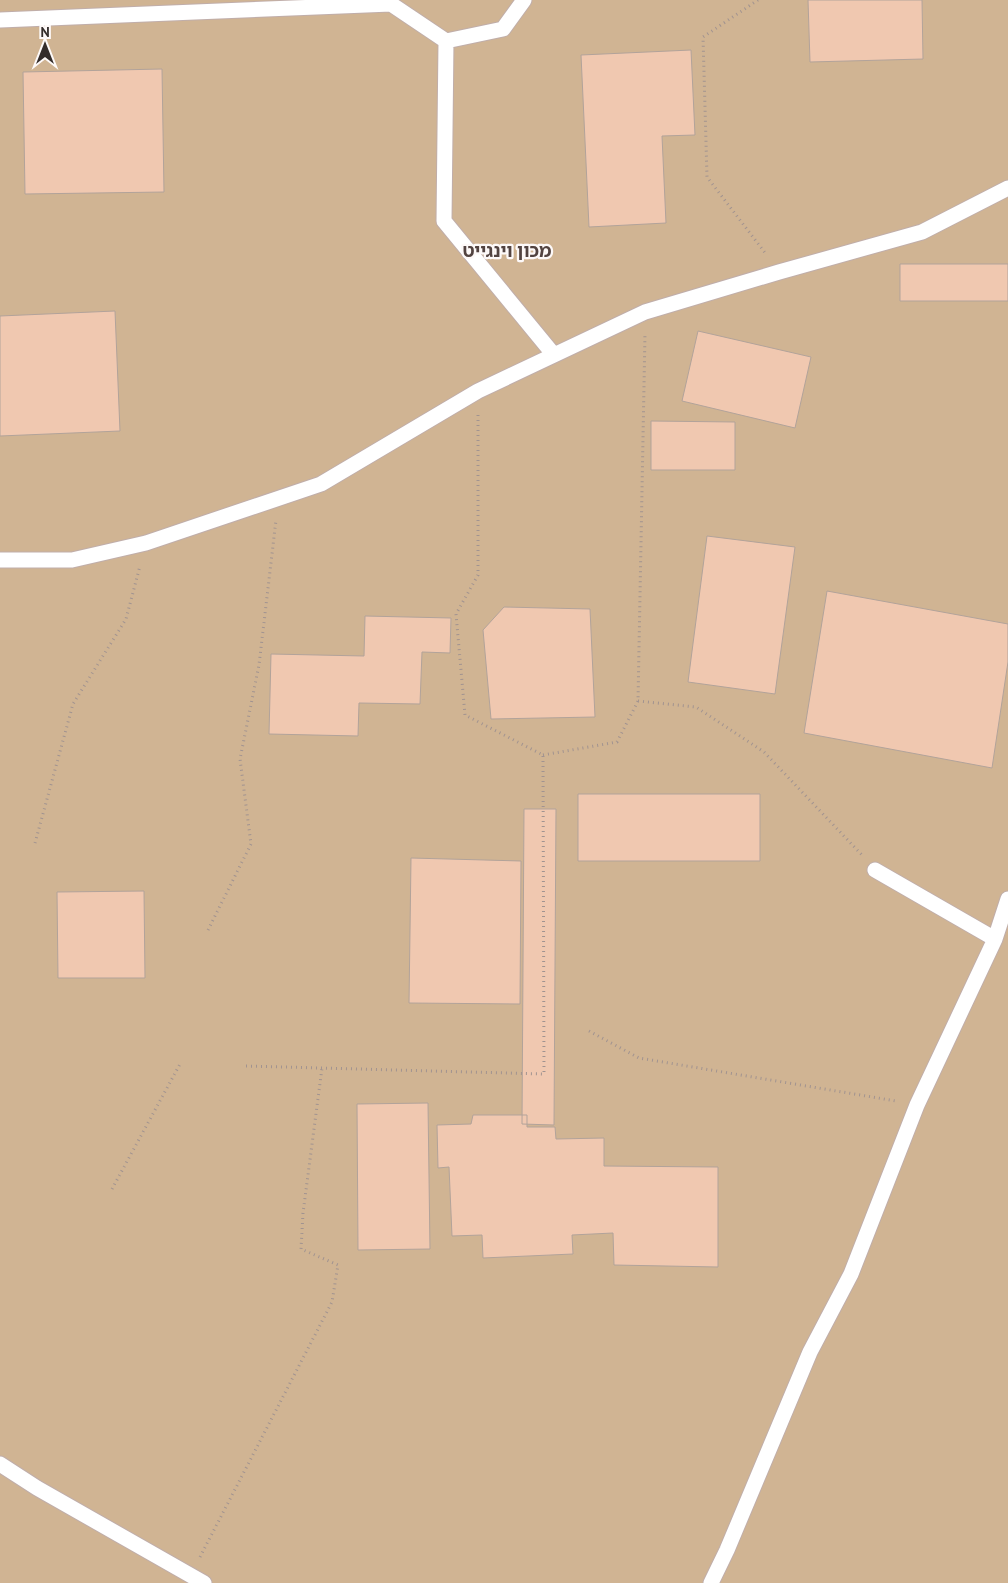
<svg xmlns="http://www.w3.org/2000/svg" width="1008" height="1583" font-family="'PT Sans','Noto Sans Hebrew',sans-serif">
	<style>
		.green { fill: #d0b493 }
		.building { fill: #f0c8b0; stroke: #b2a39a }
		.lines { fill: none; stroke-linecap: round; stroke-linejoin: round }
		.service-casing { stroke: #c0aeaa; stroke-width: 17 }
		.path { stroke: #a19390; stroke-width: 3; stroke-dasharray: 1 4; stroke-linecap: butt }
		.service { stroke: #fff; stroke-width: 15 }
		.labels { text-anchor: middle; stroke-width: 4.5; stroke-linejoin: round; paint-order: stroke }
		.district-label { font-size: 18px; font-weight: bold; fill: #524340; stroke: #fdf9f8 }
	</style>
	<rect width="100%" height="100%" fill="#fbe8e4"/>
	<path class="green" d="M0,0H1008V1583H0Z"/>
	<path class="building" d="M808,0H922L923,59L810,62Z
		M691,50L695,135L662,136L666,223L589,227L581,55Z
		M162,69L164,192L25,194L23,72Z
		M900,264H1008V301H900Z
		M115,311L120,431L0,436V316Z
		M698,331L811,357L795,428L682,401Z
		M651,421L735,422V470H651Z
		M707,536L795,547L775,694L688,682Z
		M827,591L1008,624V662L992,768L804,733Z
		M504,607L590,609L595,717L491,719L483,630Z
		M365,616L451,618L450,653L422,652L420,704L359,703L358,736L269,734L271,654L364,656Z
		M578,794H760V861H578Z
		M524,809H556L554,1125L522,1124Z
		M411,858L521,861L520,1004L409,1003Z
		M144,891L145,978H58L57,892Z
		M428,1103L430,1249L358,1250L357,1104Z
		M473,1115H527V1127H555L556,1139L604,1138V1166L718,1167V1267L614,1265L613,1233L572,1235L573,1254L483,1258L482,1235L452,1236L449,1167L438,1168L437,1125L471,1124Z"/>
	<g class="lines">
		<g class="service-casing">
			<path id="service" d="M0,20L391,4L446,41L444,221L554,355
				M446,41L503,29L524,0
				M0,560H72L146,543L321,484L478,391L645,312L779,272L922,232L1008,188
				M875,870L995,939
				M0,1464L37,1488L204,1583
				M711,1583L727,1550L810,1352L851,1274L917,1105L995,939L1008,899"/>
		</g>
		<path class="path" d="M758,0L703,37L707,177L766,254
			M638,701L696,707L764,752L862,855
			M543,755L617,742L638,701L645,333
			M35,843L73,704L126,619L140,566
			M208,930L251,844L240,759L259,665L276,520
			M589,1031L639,1058L896,1101
			M246,1066L544,1074L543,755L465,715L456,614L478,575V415
			M112,1189L180,1064
			M200,1557L332,1302L338,1265L301,1249L303,1213L322,1068"/>
		<use href="#service" class="service"/>
	</g>
	<g class="labels">
		<g class="district-label">
			<text x="507" y="257">מכון וינגייט</text>
		</g>
	</g>
	<g transform="translate(45 45)" stroke="#fdf9f8" stroke-width="4" paint-order="stroke">
	<path d="M0-4L9 19L0 12L-9 19Z" fill="#342d2b"/>
	<text y="-8" font-size="14" font-weight="bold" text-anchor="middle" fill="#342d2b">N</text>
	</g>
</svg>
